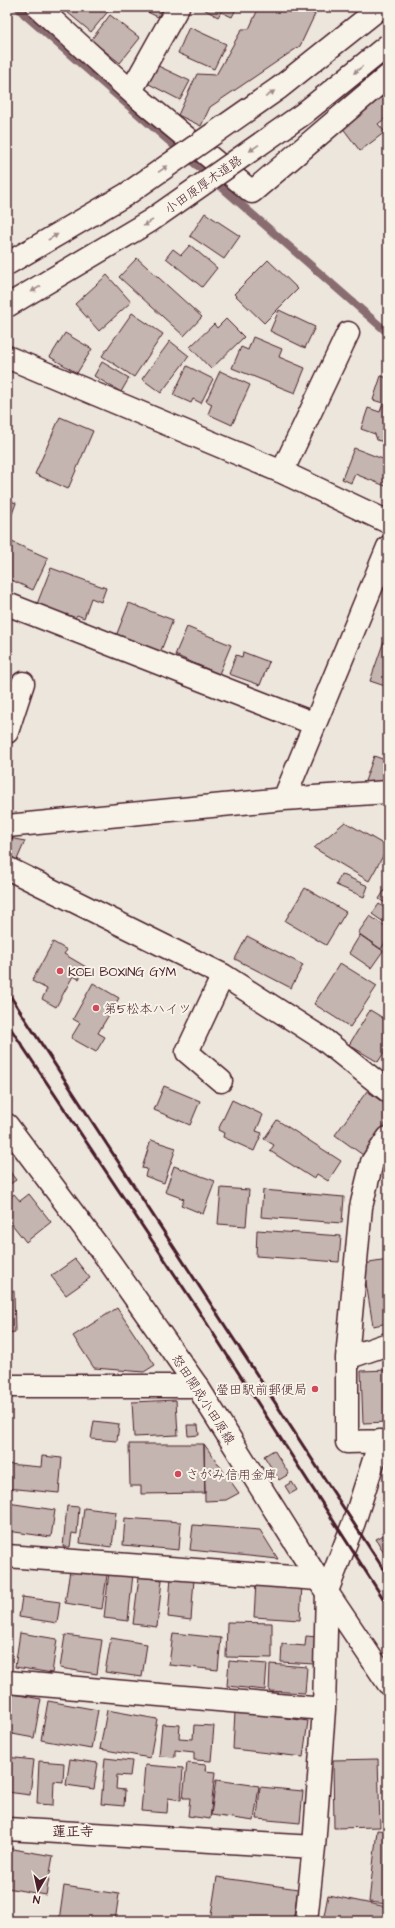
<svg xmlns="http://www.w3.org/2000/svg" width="395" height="1928" font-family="'Architects Daughter','Klee One',sans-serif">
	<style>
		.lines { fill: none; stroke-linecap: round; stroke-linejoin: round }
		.stream { stroke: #896c6f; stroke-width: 8 }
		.building { fill: #c4b5b0; stroke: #4a1f2b }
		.minor-casing { stroke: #4a1f2b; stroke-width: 25 }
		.major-casing { stroke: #4a1f2b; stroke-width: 25 }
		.minor { stroke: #f7f3e8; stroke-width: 22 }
		.major { stroke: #f7f3e8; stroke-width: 22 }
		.rail { stroke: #4a1f2b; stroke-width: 3 }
		.highway-bridge-casing { stroke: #4a1f2b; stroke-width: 25; stroke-linecap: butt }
		.highway-bridge { stroke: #f7f3e8; stroke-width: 22 }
		.oneway { fill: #a0898a }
		.poi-dot { fill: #d1495b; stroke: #f7f3e8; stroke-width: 1.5 }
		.labels { text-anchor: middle; stroke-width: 4; stroke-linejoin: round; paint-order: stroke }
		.street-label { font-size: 13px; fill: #4a1f2b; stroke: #f7f3e8 }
		.poi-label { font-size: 13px; fill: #4a1f2b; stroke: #f7f3e8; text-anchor: start }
		.neighbourhood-label { font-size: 14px; font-weight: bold; fill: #4a1f2b; stroke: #f7f3e8 }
	</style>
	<rect width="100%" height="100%" fill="#ece6dd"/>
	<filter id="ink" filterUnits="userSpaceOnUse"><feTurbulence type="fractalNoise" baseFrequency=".025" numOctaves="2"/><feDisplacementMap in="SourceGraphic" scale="8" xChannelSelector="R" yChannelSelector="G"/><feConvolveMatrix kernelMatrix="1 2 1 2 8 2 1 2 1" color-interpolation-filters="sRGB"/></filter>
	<g filter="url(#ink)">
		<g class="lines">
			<path class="stream" d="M18,7L25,15L388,333"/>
		</g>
		<path class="building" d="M61,7H108L110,9L91,32Z
			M137,7H163L158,17Z
			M200,7H237L232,17L221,12L218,17Z
			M259,7H300L315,14L300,46L210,107L201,126L178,115L197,74L216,75L242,29H249Z
			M110,15L140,38L120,63L91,40Z
			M189,27L226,44L214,69L178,53Z
			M156,65L190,81L180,100L147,83Z
			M382,97L388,105V116L378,124L385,132L360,151L342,127Z
			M205,213L240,236L224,259L190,236Z
			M190,245L217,268L202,287L166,258L173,249L181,255Z
			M137,258L202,317L184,336L119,277Z
			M268,260L298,289L264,323L234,294Z
			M107,275L131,302L99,331L75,304Z
			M279,310L315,327L305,348L270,331Z
			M132,313L163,334L134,377L102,356Z
			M226,319L244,337L211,369L190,347L214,324L217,328Z
			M65,333L92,349L77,373L50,357Z
			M253,337L282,349L279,357L305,368L295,393L232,368L241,347L248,350Z
			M170,341L189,356L161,393L142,379Z
			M102,362L129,378L121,392L94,376Z
			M187,366L213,379L201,403L193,399L191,403L173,395Z
			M220,371L250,385L232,425L208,414L212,404L206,401Z
			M381,376L388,378V443L377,440L375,434L361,429L368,408L380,412L383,403L373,400Z
			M60,417L93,431L68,489L35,474Z
			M354,448L388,461V487L355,474L351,483L342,479Z
			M7,500L16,503L7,528Z
			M12,542L48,558L33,590L7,578V552Z
			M51,568L106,588L101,602L91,598L84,618L77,615L75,618L37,604Z
			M129,603L173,620L160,653L116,636Z
			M187,627L231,645L219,674L175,655Z
			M387,632H388V687L370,681Z
			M243,652L269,662L260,685L229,674L236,655L242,657Z
			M374,756L388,761V783L364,784Z
			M345,822L388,847L369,881L314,848Z
			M9,838L25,841L16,862L7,858V839Z
			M341,874L368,886L364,897L336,885Z
			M388,885V905L379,899Z
			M305,888L346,912L326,945L285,921Z
			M379,904L388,910V925L372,914Z
			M370,916L388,928V938L381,949L358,933Z
			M360,935L383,951L371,968L349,953Z
			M247,936L303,965L291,988L235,959Z
			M53,942L67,950L64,954L86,967L79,979L73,976L56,1007L42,999L47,989L32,981Z
			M340,963L377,986L350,1027L314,1004Z
			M93,983L119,998L98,1033L105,1037L96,1052L71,1038L80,1023L73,1019Z
			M370,1010L388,1021V1046L378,1062L349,1045Z
			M164,1086L200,1101L190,1125L154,1110Z
			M367,1091L388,1106V1120L363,1155L335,1135Z
			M232,1100L263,1115L256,1131L262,1133L254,1151L223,1137L224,1133L218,1130Z
			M277,1120L341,1161L328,1181L317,1174L314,1179L270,1151L274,1145L264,1139Z
			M151,1140L176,1148L164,1183L145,1176L147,1169L142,1168Z
			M174,1166L215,1181L203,1214L181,1205L184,1199L165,1192Z
			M7,1168L16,1180L7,1186Z
			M221,1188L249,1190L246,1226L218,1224Z
			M263,1190L344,1197L342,1223L261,1217Z
			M14,1194L20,1201L29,1194L51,1222L26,1242L7,1218V1200Z
			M257,1230L341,1236L339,1262L256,1256Z
			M75,1259L90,1278L66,1295L51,1276Z
			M388,1260V1323L373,1326L363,1264Z
			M7,1291H14L15,1332L7,1333Z
			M117,1308L155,1365L144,1372L94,1368L73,1336Z
			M388,1370V1422L363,1423L361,1371Z
			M176,1400L178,1435L134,1437L132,1402Z
			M94,1421L119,1424L117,1441L91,1439Z
			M187,1425H198L199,1435L188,1436Z
			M129,1444H204L205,1493L141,1494V1486H130Z
			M204,1444L239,1493L226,1500L205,1501Z
			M274,1450L289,1474L279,1480L264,1456Z
			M42,1456L62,1458L59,1493L7,1488V1464L41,1467Z
			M292,1482L297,1490L290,1494L285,1486Z
			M8,1503L55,1510L51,1537L7,1531Z
			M67,1506L79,1507L77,1534L72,1533L70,1547H63Z
			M84,1508L116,1512L112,1547L80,1543Z
			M125,1518L181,1522L179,1550L123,1545Z
			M193,1525L260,1530L278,1559L190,1550Z
			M388,1533V1560L376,1539Z
			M70,1570L107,1575L102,1609L65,1603Z
			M109,1571L133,1574L128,1621L104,1618Z
			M139,1577L162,1580L157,1627L133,1624Z
			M171,1577L194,1579L191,1620L168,1617Z
			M256,1582L302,1585L300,1620L254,1617Z
			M22,1597L60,1602L57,1623L19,1617Z
			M227,1622L272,1623V1658L226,1657Z
			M20,1633L57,1639L52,1673L15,1667Z
			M173,1633L221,1638L218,1670L169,1665Z
			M65,1635L102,1640L97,1674L60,1668Z
			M306,1636L317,1637L314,1664L281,1662L282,1644L305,1646Z
			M111,1638L147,1644L142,1677L105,1672Z
			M229,1661L267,1664L265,1690L227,1686Z
			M270,1664L307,1667L305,1693L269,1691Z
			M7,1693L41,1699L34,1738L7,1733Z
			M48,1701L98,1710L91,1749L41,1740Z
			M107,1710L157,1719L150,1758L100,1749Z
			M235,1711L308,1721L303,1757L233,1749Z
			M162,1724L180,1725L179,1738L193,1739L194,1725L214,1726L211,1761L194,1760V1752L175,1750V1757L159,1756Z
			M7,1757L34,1760L30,1795L7,1792Z
			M105,1758L132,1761L130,1776L117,1775L116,1789L125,1790L124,1806L101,1804Z
			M70,1759L98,1763L94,1789L66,1785Z
			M378,1759L380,1827L334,1828L333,1760Z
			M39,1761L64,1763L63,1782L54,1781L53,1805L37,1804Z
			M187,1763L206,1765L205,1771L215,1772L210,1819L188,1816L190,1798H183Z
			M145,1765L183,1768L181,1800L168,1798L167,1813L141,1811Z
			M216,1780L259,1786L254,1821L211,1815Z
			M260,1787L303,1791L300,1823L257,1819Z
			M377,1830L388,1831V1904L369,1902Z
			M7,1848L53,1856L46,1895L7,1888Z
			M217,1877L298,1889L293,1921H210Z
			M64,1886L119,1894L115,1921H59Z
			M328,1895L387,1907L384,1921H323Z"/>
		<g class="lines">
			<g class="minor-casing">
				<path id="minor" d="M38,7L136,96L252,192L388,76
					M131,91L178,7
					M7,357L282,472L388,522
					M282,472L348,333
					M7,604L315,724
					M7,732L23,683
					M284,799L388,547
					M7,826L284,799L388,792
					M7,868L223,975L323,1039L388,1091
					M221,1081L187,1052L223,975
					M388,1138L372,1162L361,1207L347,1358V1442L388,1441
					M347,1358L388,1344
					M7,1386H197
					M7,1556L318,1579
					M7,1682L324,1709
					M7,1829L314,1847
					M306,1921L314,1847L324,1709L327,1591L354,1522L380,1441"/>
			</g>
			<g class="major-casing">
				<path id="major" d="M7,1125L109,1261L197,1386L318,1579L388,1683"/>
			</g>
			<use href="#minor" class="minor"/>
			<use href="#major" class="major"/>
			<path class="rail" d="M7,991L388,1576
				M7,1023L195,1305L388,1606"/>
			<g class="highway-bridge-casing">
				<path id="highway-bridge" d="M7,264L127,194L279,88L381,7
					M7,306L150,221L303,114L388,45"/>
			</g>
			<use href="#highway-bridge" class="highway-bridge"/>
		</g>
		<defs><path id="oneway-solid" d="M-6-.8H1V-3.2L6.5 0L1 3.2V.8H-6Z"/></defs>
		<g class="oneway">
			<use href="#oneway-solid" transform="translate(358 70) rotate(141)"/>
			<use href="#oneway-solid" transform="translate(270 94) rotate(-35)"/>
			<use href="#oneway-solid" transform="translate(254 148) rotate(145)"/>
			<use href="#oneway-solid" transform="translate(163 169) rotate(-35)"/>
			<use href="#oneway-solid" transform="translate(148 223) rotate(148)"/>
			<use href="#oneway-solid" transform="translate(53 237) rotate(-30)"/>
			<use href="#oneway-solid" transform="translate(36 289) rotate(149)"/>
		</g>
	</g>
	<g class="poi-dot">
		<circle cx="60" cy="971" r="4"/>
		<circle cx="96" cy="1008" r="4"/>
		<circle cx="315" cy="1389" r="4"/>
		<circle cx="178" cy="1474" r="4"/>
	</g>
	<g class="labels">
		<g class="street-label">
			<text transform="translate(203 184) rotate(-35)" y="5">小田原厚木道路</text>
			<text transform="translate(204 1399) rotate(57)" y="5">怒田開成小田原線</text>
		</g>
		<g class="poi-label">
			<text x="68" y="976">KOEI BOXING GYM</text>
			<text x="104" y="1013">第5松本ハイツ</text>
			<text x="307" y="1394" text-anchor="end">螢田駅前郵便局</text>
			<text x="186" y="1479">さがみ信用金庫</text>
		</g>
		<g class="neighbourhood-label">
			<text x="73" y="1836">蓮正寺</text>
		</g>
	</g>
	<rect width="395" height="1928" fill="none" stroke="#f7f3e8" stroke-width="24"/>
	<rect x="12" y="12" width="371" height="1904" fill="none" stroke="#4a1f2b" stroke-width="1.5" filter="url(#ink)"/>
	<g transform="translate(38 1890) rotate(189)" stroke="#f7f3e8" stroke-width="3" paint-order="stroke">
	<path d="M0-3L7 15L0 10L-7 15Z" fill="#4a1f2b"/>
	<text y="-6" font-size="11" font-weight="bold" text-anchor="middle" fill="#4a1f2b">N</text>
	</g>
</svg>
